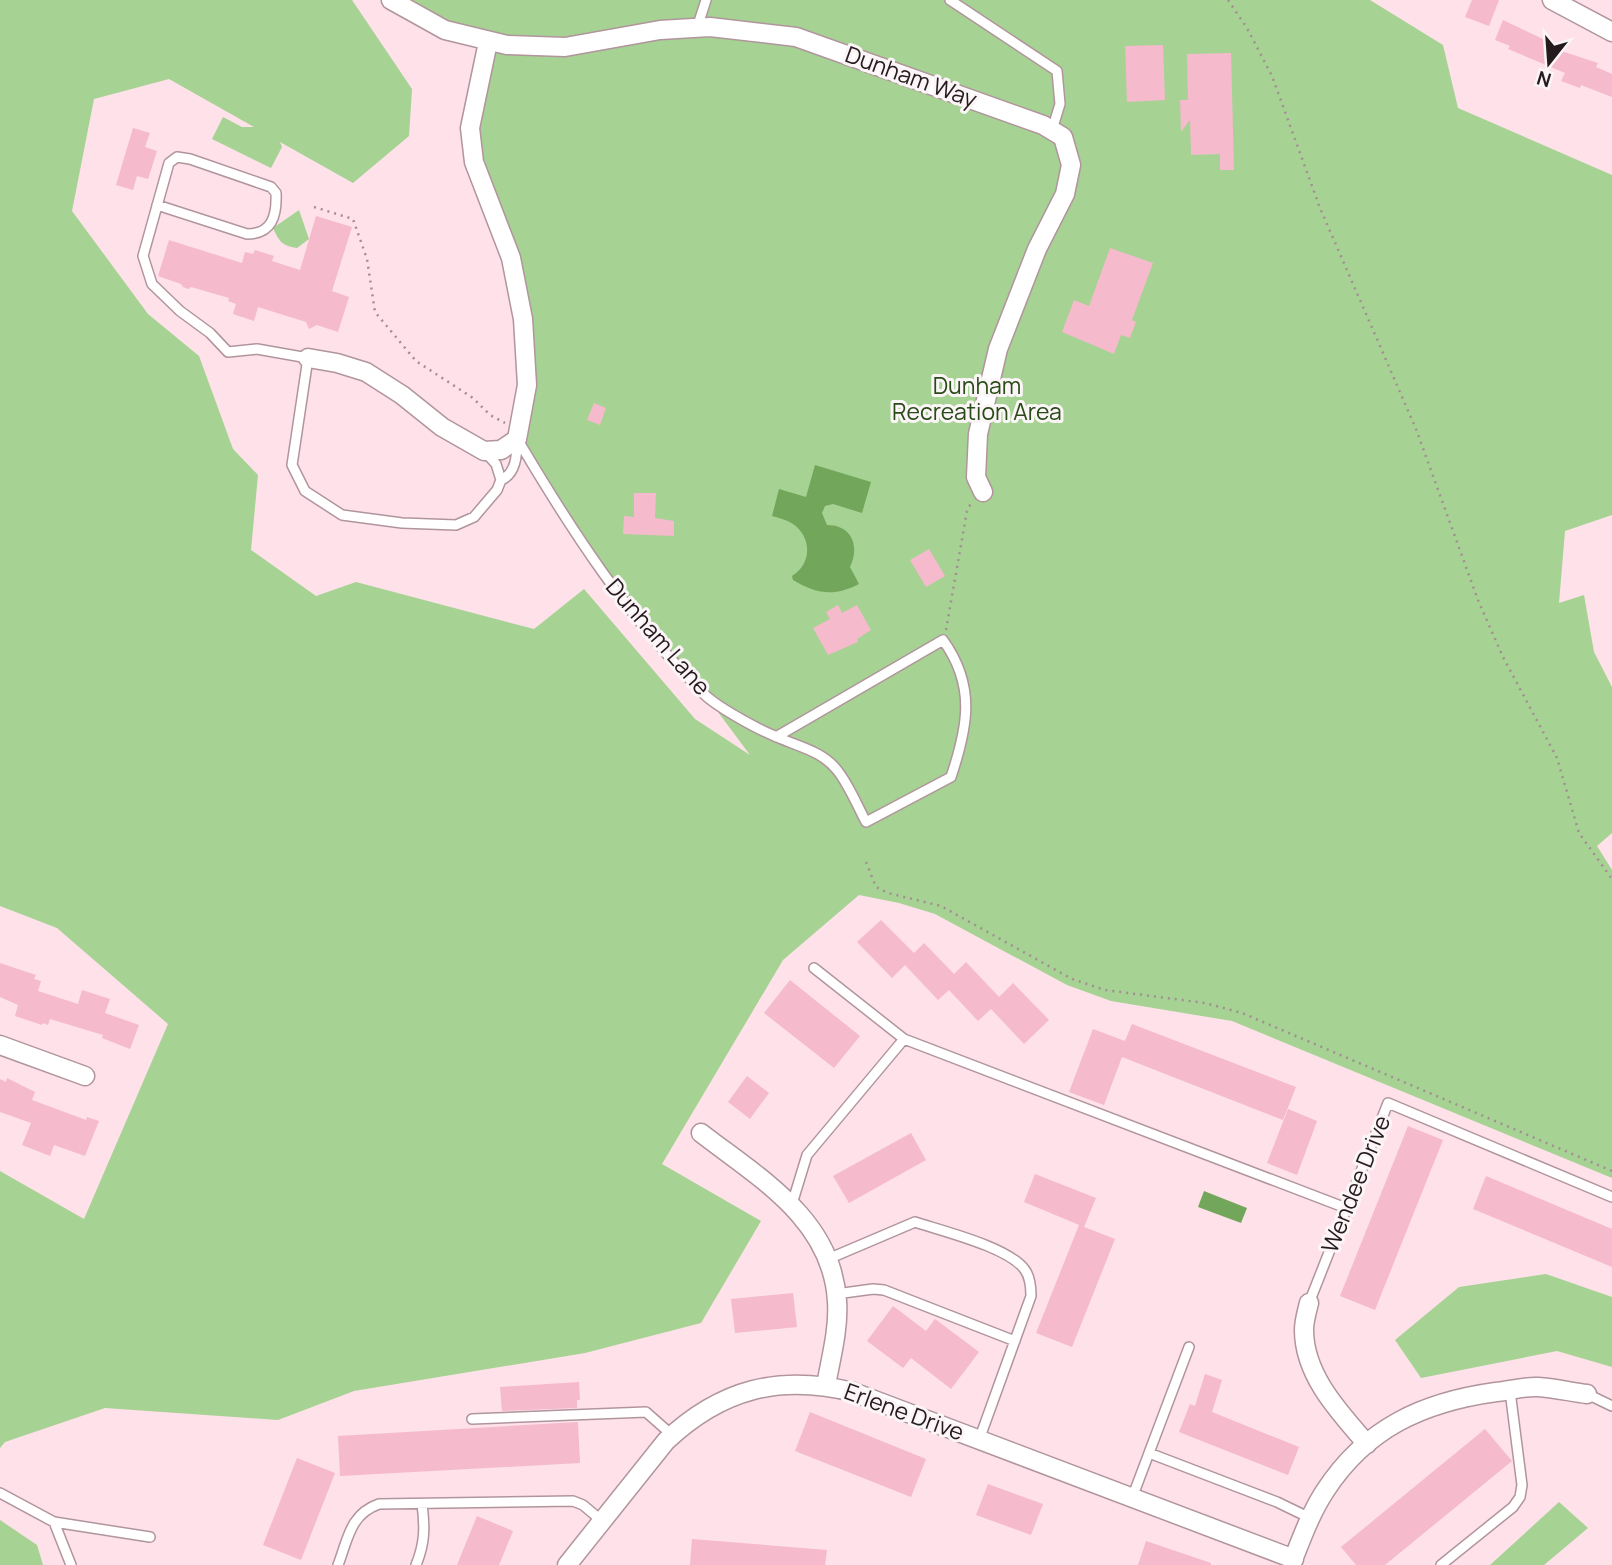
<svg xmlns="http://www.w3.org/2000/svg" width="1612" height="1565" font-family="Manrope,sans-serif">
	<style>
		.green { fill: #a6d293 }
		.water { fill: #72a65b }
		.building { fill: #f5bacc }
		.lines { fill: none; stroke-linecap: round; stroke-linejoin: round }
		.lane-casing { stroke: #b1959d; stroke-width: 12 }
		.street-casing { stroke: #b1959d; stroke-width: 21 }
		.path { stroke: #a38e94; stroke-width: 2.5; stroke-dasharray: 2 5; stroke-linecap: butt }
		.lane { stroke: #fff; stroke-width: 9 }
		.street { stroke: #fff; stroke-width: 18 }
		.labels { text-anchor: middle; stroke-width: 6; stroke-linejoin: round; paint-order: stroke }
		.street-label { font-size: 23px; fill: #251b1e; stroke: #fbf5f7 }
		.park-label { font-size: 23px; fill: #284b17; stroke: #fbf5f7 }
	</style>
	<rect width="100%" height="100%" fill="#fee1e9"/>
	<path class="green" d="M0,0H352L412,89L409,136L353,183L280,142L282,147L271,168L212,139L223,117L242,127H254L169,79L94,99L72,211L148,314L199,356L233,449L258,475L251,550L316,596L356,582L534,629L584,589L695,719L750,755L706,696L600,569L517,439L523,319L474,162L487,42L391,0H1370L1443,45L1458,108L1612,175V515L1565,531L1559,603L1584,595L1594,652L1612,687V833L1597,846L1612,870V1178L1232,1021L1111,1001L1067,985L935,914L899,903L859,895L783,960L662,1164L761,1221L701,1323L585,1353L354,1391L278,1420L105,1408L5,1442L0,1448V1171L84,1219L168,1024L57,928L0,906Z
		M299,210L309,239L297,248C282,246 279,241 273,228Z
		M1546,1274L1612,1297V1367L1557,1351L1421,1378L1395,1340L1459,1287Z
		M1559,1502L1588,1528L1544,1565H1490Z
		M0,1520L37,1545L43,1565H0Z"/>
	<path class="water" d="M815,465L871,482L862,513L833,504L825,506L822,513L827,525C852,525 860,546 850,567L859,584C834,597 816,594 793,580L792,576C812,564 812,537 793,524C787,520 779,518 772,516L779,489L806,497Z
		M1204,1191L1247,1208L1241,1223L1198,1207Z"/>
	<path class="building" d="M1472,0H1499L1489,26L1465,17Z
		M1503,20L1553,44L1552,48L1598,63L1596,67L1612,74V97L1581,85L1580,88L1561,81L1565,73L1508,49L1510,46L1495,40Z
		M1163,45L1165,100L1127,102L1125,46Z
		M1231,53L1234,170H1220V154L1191,155L1190,120L1181,132L1180,100H1188L1187,54Z
		M133,128L150,133L145,147L157,151L148,179L137,176L133,190L116,185Z
		M316,216L352,227L332,291L349,297L338,332L317,325L309,329L306,322L258,307L254,321L233,314L236,304L228,301L229,298L191,287L188,289L183,287L181,284L158,276L169,240L242,263L245,252L253,254L255,250L274,256L272,261L300,270Z
		M1110,248L1153,263L1132,320L1136,322L1130,338L1121,335L1114,354L1062,332L1074,300L1089,306Z
		M594,403L606,408L600,425L587,420Z
		M634,493H656L655,518L674,521V536L623,534L624,516L634,517Z
		M929,549L945,576L926,587L910,560Z
		M838,605L842,613L857,605L871,630L857,639L858,642L828,655L813,628L830,619L826,612Z
		M881,920L914,953L924,943L954,974L966,962L999,997L1013,983L1049,1020L1024,1044L991,1009L978,1021L949,990L938,1000L905,965L892,978L857,942Z
		M0,963L36,975L34,979L41,981L38,991L78,1004L82,990L110,999L105,1013L139,1025L130,1049L102,1038L103,1035L50,1019L48,1025L43,1023L42,1025L15,1016L18,1005L0,997Z
		M790,980L860,1036L834,1068L764,1013Z
		M1132,1024L1296,1087L1283,1120L1122,1057L1104,1105L1069,1092L1093,1029L1125,1041Z
		M747,1076L769,1093L750,1119L728,1102Z
		M7,1078L35,1092L32,1100L86,1120L87,1117L99,1121L85,1156L54,1145L50,1156L22,1145L31,1123L0,1112V1079L6,1082Z
		M1288,1109L1317,1121L1297,1175L1267,1163Z
		M1408,1126L1443,1140L1375,1310L1340,1296Z
		M911,1133L926,1160L849,1203L833,1176Z
		M1035,1174L1096,1198L1084,1227L1024,1202Z
		M1486,1176L1612,1229V1267L1473,1209Z
		M1079,1225L1115,1239L1072,1347L1036,1333Z
		M793,1293L797,1327L735,1333L731,1299Z
		M893,1306L926,1331L935,1319L979,1352L951,1389L911,1358L903,1368L867,1341Z
		M1205,1374L1222,1380L1212,1412L1299,1447L1288,1475L1179,1432L1190,1404L1195,1406Z
		M579,1382L580,1400H577V1408L502,1411L500,1387Z
		M810,1412L926,1459L911,1497L795,1451Z
		M578,1422L580,1463L340,1476L338,1436Z
		M1485,1429L1512,1461L1385,1565H1356L1341,1547Z
		M297,1458L335,1473L301,1560L263,1545Z
		M988,1484L1043,1504L1031,1535L976,1515Z
		M477,1516L513,1531L499,1565H457Z
		M692,1539L827,1550L825,1565H690Z
		M1146,1541L1211,1563V1565H1138Z"/>
	<g class="lines">
		<g class="lane-casing">
			<path id="lane" d="M950,0L1057,71L1060,104L1052,130
				M697,28L706,0
				M157,205L247,234C272,234 277,216 276,193L271,187L190,159L177,157L169,163L143,256L152,284L180,311L210,333L228,352L257,349L308,358L292,465L305,491L342,515L402,523L456,525L474,517L497,490L501,480C516,474 517,455 517,440
				M518,440C571,530 630,620 704,694C717,707 759,730 777,737C799,747 822,751 837,770C849,785 857,805 866,822L951,777C968,726 976,686 943,640L776,737
				M485,452L496,464L501,480
				M814,968L904,1039L1346,1208
				M792,1204L807,1155L904,1039
				M828,1259L915,1222C942,1231 1009,1247 1025,1270C1030,1277 1031,1287 1031,1296L979,1440
				M836,1294L873,1289L884,1290L1015,1341
				M1309,1303L1388,1103L1612,1197
				M1587,1394L1612,1406
				M472,1419L646,1412L672,1435
				M1149,1453L1277,1502L1310,1518
				M0,1493L54,1522L150,1537
				M1132,1498L1189,1347
				M54,1522L71,1565
				M338,1565C348,1539 350,1514 379,1504L573,1501L583,1505L602,1521
				M416,1565C425,1543 425,1527 422,1504
				M1441,1565L1513,1507L1520,1497L1522,1485L1510,1391"/>
		</g>
		<g class="street-casing">
			<path id="street" d="M391,0L445,30L507,45L565,47L660,30L710,27L796,37L1043,125L1063,137L1071,165L1065,194L1037,249L998,349L978,434L976,477L983,492
				M1552,0L1612,32
				M308,358L337,363L366,372L402,395L442,427L484,451L501,450L517,439L527,385L523,319L511,258L474,162L470,128L488,42
				M0,1045L85,1076
				M701,1133C759,1178 832,1219 837,1301C839,1328 831,1358 826,1385
				M1309,1303C1307,1311 1304,1321 1304,1330C1304,1375 1339,1412 1367,1444
				M567,1565L666,1441C721,1389 779,1374 853,1392L1294,1559
				M1291,1565C1301,1540 1310,1514 1325,1491C1366,1428 1423,1402 1496,1392C1509,1391 1525,1386 1538,1387C1554,1388 1571,1392 1587,1394"/>
		</g>
		<path class="path" d="M1228,0L1247,28L1272,76L1320,208L1416,429L1478,600L1503,657L1557,758L1579,833L1612,879
			M314,207L353,219L367,259L375,312L416,361L473,398L490,415L505,423
			M946,630L967,511L971,503
			M866,862L876,887L888,893L941,906L1072,979L1105,990L1205,1003L1242,1013L1612,1171"/>
		<use href="#lane" class="lane"/>
		<use href="#street" class="street"/>
	</g>
	<g class="labels">
		<g class="street-label">
			<text transform="translate(911 77) rotate(20)" y="8">Dunham Way</text>
			<text transform="translate(658 637) rotate(49)" y="8">Dunham Lane</text>
			<text transform="translate(1356 1184) rotate(-68)" y="8">Wendee Drive</text>
			<text transform="translate(904 1412) rotate(20)" y="8">Erlene Drive</text>
		</g>
		<g class="park-label">
			<text x="977" y="394">Dunham<tspan x="977" dy="26">Recreation Area</tspan></text>
		</g>
	</g>
	<g transform="translate(1549 63) rotate(197)" stroke="#fbf5f7" stroke-width="5" paint-order="stroke">
	<path d="M0-5L12 26L0 18L-12 26Z" fill="#251b1e"/>
	<text y="-10" font-size="19" font-weight="bold" text-anchor="middle" fill="#251b1e">N</text>
	</g>
</svg>
